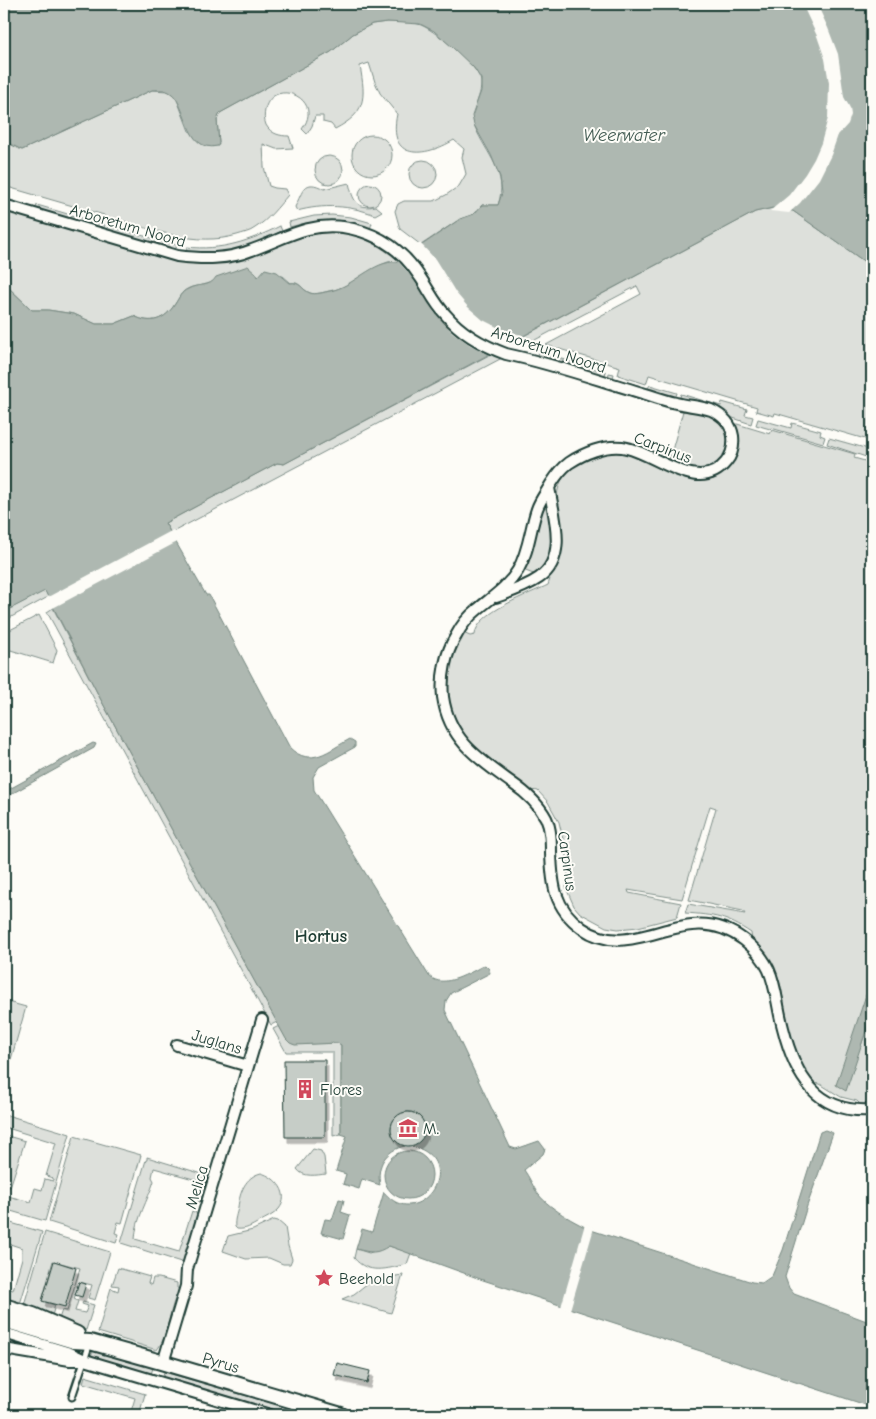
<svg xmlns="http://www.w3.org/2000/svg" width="876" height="1419" font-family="'Comic Neue',sans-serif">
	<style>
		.green { fill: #dde0db; stroke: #7e8e88 }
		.water { fill: #aeb8b1; stroke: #75877f }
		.pier { fill: #fdfcf7 }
		.building { fill: #c6cdc7; stroke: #1f3d34; filter: url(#shadow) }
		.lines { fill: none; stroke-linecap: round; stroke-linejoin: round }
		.service-casing { stroke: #1f3d34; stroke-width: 9 }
		.minor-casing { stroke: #1f3d34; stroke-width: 14 }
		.tertiary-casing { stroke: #1f3d34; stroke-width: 18 }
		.service { stroke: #fdfcf7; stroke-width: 5 }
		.minor { stroke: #fdfcf7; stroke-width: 10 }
		.tertiary { stroke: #fdfcf7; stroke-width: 14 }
		.labels { text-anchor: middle; stroke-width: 4; stroke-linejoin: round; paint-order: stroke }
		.street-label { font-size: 16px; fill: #1f3d34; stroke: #fdfcf7 }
		.poi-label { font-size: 16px; fill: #1f3d34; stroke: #fdfcf7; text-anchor: start }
		.water-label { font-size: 18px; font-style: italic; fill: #435c53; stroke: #fdfcf7 }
		.neighbourhood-label { font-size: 18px; font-weight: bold; fill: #1f3d34; stroke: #fdfcf7 }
	</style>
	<defs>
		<filter id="shadow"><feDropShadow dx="3" dy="5.5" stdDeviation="0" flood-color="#0004"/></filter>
	</defs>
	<rect width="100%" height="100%" fill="#fdfcf7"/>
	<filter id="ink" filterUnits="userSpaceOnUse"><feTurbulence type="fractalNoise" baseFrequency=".02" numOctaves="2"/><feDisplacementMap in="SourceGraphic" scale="10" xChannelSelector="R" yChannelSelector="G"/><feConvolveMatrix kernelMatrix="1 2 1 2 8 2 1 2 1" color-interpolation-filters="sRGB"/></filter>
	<g filter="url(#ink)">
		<path class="green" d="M387,22C398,22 411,21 421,25C436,31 480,67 481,82C482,98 469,111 475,127C486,154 509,173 498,205H482L475,214L460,219L421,245L400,229L395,211L398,204L404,201H434L446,195L459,186L466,174L462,157L464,149L454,140C424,158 387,161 397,114L380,93L375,82L369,63L360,66C366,99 366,113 335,129L331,124L323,122V116H315L312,126L307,134L302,129C326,98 272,76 265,110C264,115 264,120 266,125C271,134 280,136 289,136L293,148L276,149L263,144L264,167L269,186L275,188L285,189L288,195C278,207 268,220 255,228C250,232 243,233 237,235C196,247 155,230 116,219L115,223L103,219L104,215L4,186V141L22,150L152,90L168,91L176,97L189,131L219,143L217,119L220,113L331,52L353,34L372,24Z
			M352 155a20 20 0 1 1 40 0a20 20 0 1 1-40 0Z
			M315 170a14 14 0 1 1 28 0a14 14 0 1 1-28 0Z
			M409 174a14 14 0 1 1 28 0a14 14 0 1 1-28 0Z
			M349,183C353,200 356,210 376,206L382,211L375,215C350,205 323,204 297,211L295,207C303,191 304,178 324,189Z
			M359 195a11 11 0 1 1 22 0a11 11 0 1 1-22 0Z
			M37,205L105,225L103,230L35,210Z
			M773,208L793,211L872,267V441L775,413L774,416L756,411L757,407L649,375L646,384L618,375L620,367L546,345L641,294L637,286L533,341L522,337L755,212Z
			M4,211L164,258C183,263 206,267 225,262C236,259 247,254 257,250C316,228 346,218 399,261C395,262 391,261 388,262C367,269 351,288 329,291C324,292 315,295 310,293C302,290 300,281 291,283L283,276L214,281C204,287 193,284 184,291C180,294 178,300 175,304C165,320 151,325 134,316L114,324H96L74,314L48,310H32L9,288L4,286Z
			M332,215L351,217L372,223L370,229C343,220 317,219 290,227L289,222L314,216Z
			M108,226L177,245L175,251L107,231Z
			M280,226L282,231L252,245L228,252L215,254L186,253L187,247C221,251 250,241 280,226Z
			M539,352L606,372L604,378L538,358Z
			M491,354L502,358L184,526L171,533L165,523L277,463L284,464Z
			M609,373L614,374L613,378L648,388L650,385L677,393L675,399L608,378Z
			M681,394L721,406L722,402L747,409L745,415L753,417L751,424L679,400Z
			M683,411C693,413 704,412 713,417C736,430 731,465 705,470C692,472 680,466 669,461Z
			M758,419L791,428L792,423L821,431L820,435L825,437L823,443L771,428L770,429L756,425Z
			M734,423L770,434L772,430L855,454L854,458L872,463V987L866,995L861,1046L872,1013V1105L862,1106L857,1101L841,1097L820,1084L813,1083L808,1077L795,1049L789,1030L781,987L777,974L770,961L752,941L751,933C727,917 714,915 685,913L688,904L745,914L743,911L689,900L716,808L710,806L682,899L628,890L629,893L681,903L677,917L638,927L618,929L606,927L580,913L574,906L566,888L569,865L559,822L548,802L538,791C535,790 533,791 530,790C526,788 501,770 496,766C485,757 473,748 465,737C440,705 445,666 463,633L470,636L475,635C476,612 530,594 548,585L550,579L547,578C569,555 557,525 557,497C558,482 565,472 578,463C593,454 611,450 629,454C659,460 683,490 715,477C723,473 730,467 734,459C740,448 740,434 734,423Z
			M829,438L872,450V459L827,444Z
			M547,498C548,530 561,548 536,575L523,570L540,511Z
			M45,590L48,597L4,621V612Z
			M53,608L101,700L277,1022L271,1025L47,612Z
			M39,615L57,650L53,663L4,648V633Z
			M4,1001L26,1007L4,1084Z
			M279,1026L288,1041L293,1044L338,1043L341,1045V1134L333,1136V1052H286L273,1029Z
			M7,1115L70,1134L45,1221L4,1209V1195L31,1202L35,1188L42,1190L45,1179L53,1181V1178L46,1176L56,1143L4,1127V1122Z
			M4,1135L25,1141L10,1187H4Z
			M74,1136L141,1155L122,1223L118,1222L115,1233L119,1234L116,1243L49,1222Z
			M313,1149L321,1151L324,1157L326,1174C317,1175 303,1178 297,1169Z
			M147,1157L209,1176L202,1202L194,1200L199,1182L197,1180L154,1168L152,1177L154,1181C148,1200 136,1219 135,1239L179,1252L192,1211L198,1214L184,1263L121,1243L146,1160H147Z
			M261,1173C276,1177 291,1194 279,1209C274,1215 266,1218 259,1222C251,1226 246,1230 237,1229L235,1227C234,1219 237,1214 238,1207C240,1192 245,1177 261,1173Z
			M274,1220L278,1221L285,1227L288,1246L292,1259L290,1264H283L269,1258L246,1259L223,1251L228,1236L253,1230Z
			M4,1221L42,1232L20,1304L4,1299V1287L13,1290L22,1258V1248L4,1242Z
			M45,1232L110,1252L95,1300L88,1298L92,1285L79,1282L74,1299L78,1301L75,1311L85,1313L88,1306L82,1304L83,1302L94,1305L86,1330L59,1319L62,1310L67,1311L80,1268L53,1261L42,1301L55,1305L52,1316L24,1305Z
			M389,1246L411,1253L407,1264C387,1269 368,1275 354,1258L356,1249L369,1253Z
			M118,1268L150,1277L148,1283L151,1285L153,1278H159L177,1283V1288L180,1289C168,1307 170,1334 157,1350L98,1332L111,1288L118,1291L119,1286L112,1285Z
			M403,1275L391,1313L342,1299L354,1294L368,1283L369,1280Z
			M93,1351L153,1368L151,1374L91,1356Z
			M164,1372L313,1415H292L163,1377Z
			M85,1376L145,1394L139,1415H130L135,1398L83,1383Z"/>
		<path class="water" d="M4,4H872V267L793,211L773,208L755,212L284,464L277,463L165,523L206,595H209L290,748C311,768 329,750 350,739L355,742V747L319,767L313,777L314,790L429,976C444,990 470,972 485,965L489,969L490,973L451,993L446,1001L445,1010L510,1147L516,1149L539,1141L545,1149L543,1154L524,1170C529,1177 532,1184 536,1191C546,1207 577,1224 594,1231L752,1282L762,1283L772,1276L783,1250L820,1132L825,1130L833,1133L807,1206L785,1277L789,1288L794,1294L872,1323V1407L483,1280L389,1246C376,1254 372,1253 356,1249L362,1229L372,1232L384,1192C419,1235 469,1159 411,1146C439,1135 418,1101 399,1115C394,1118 391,1123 391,1128C391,1138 397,1142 405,1146C386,1150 376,1165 380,1185L362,1179L359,1189L343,1184L346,1174L336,1171L347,1136L341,1134V1045L338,1043L295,1045L290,1043L286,1039L101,700L45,591L4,612V286L9,288L32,310H48L74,314L96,324H114L134,316C151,325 165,320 175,304C179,298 181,292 188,289C198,283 210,288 216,277L248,266L256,273L258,277L265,269L277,272L290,283C300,281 302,290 310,293C315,295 325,292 330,291C353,287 373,260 397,262L460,219L474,214L482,205H498L502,193L500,177L491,155L474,125L472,116L481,91V79L474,68L452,47L434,31L420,24L387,22L372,24L353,34L331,52L220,113L217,120L219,143L218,146C183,154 188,98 167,91C163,89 156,90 152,90L22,150L4,141Z
			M93,743L96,744L94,748L4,798V792Z
			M872,987V1013L846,1091L836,1085L866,995Z
			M384 1175a24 24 0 1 1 48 0a24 24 0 1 1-48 0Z
			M339,1199L344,1200L341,1212L350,1215L343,1239L321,1233L325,1219L332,1220Z"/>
		<path class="pier" d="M802,4H817L828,28L838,54L844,97L850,108L851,115L848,124L838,135L831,155L819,179L800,203L789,213L770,211L789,195L805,174L814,159L821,143L828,118L829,83L825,59L817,36Z
			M420,243L435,259L456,293L468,307L483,320L499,328L527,337L492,356L470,345L452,332L434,312L411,276L396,259Z
			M173,530L179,541L51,609L46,598Z
			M585,1224L594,1228L570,1310L561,1307Z"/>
		<path class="building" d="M284,1060H325V1137H285Z
			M391 1129a17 17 0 1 1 34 0a17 17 0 1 1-34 0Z
			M54,1261L76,1268L65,1307L42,1301Z
			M79,1282L86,1284L82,1297L75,1295Z
			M337,1363L370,1371L367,1383L334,1375Z"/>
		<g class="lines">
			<g class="service-casing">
				<path id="service" d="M72,1397L90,1343"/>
			</g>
			<g class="minor-casing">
				<path id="minor" d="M4,205L177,256C202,259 228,260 252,250C283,239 309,222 343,227C376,232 402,249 420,277C429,290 435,304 446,315C462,334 482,345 506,354C554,364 601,381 649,395C658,398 667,401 676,403C688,406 700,406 711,410C722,415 731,423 733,436C734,445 732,455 726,462C698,497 654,451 622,447C604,445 584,453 569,463C561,469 556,476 551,484C546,493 540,500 537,509C530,529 529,551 518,570C508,587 492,597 478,609C469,616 461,626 456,636C445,654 441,677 443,697C449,740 479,759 512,783C525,792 538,803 546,818C551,829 551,841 551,853C552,884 554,908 582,928C636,966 685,895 744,940C778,966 773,991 783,1028C795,1076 817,1114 872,1110
					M496,597C510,592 526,587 539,578C568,558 554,516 549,488
					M177,1045L248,1066
					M4,1333L70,1353L85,1360L270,1415
					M4,1349L70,1360H81
					M163,1363L186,1286L187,1269L262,1020"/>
			</g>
			<g class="tertiary-casing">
				<path id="tertiary" d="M4,1306L33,1315L77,1334
					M4,1320L74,1341L90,1342L161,1362L341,1415"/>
			</g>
			<use href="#service" class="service"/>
			<use href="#minor" class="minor"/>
			<use href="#tertiary" class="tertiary"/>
		</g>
	</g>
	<defs>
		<g id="building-bare" transform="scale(1.5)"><path d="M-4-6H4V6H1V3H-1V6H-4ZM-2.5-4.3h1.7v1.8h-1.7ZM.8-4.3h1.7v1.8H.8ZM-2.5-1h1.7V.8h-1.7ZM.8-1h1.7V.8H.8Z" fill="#d1495b" stroke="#fdfcf7" stroke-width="2.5" paint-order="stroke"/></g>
		<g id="museum-bare" transform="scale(1.5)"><path d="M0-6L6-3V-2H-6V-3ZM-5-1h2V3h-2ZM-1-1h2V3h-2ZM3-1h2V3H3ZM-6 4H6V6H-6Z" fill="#d1495b" stroke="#fdfcf7" stroke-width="2.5" paint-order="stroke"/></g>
		<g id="sight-bare" transform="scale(1.5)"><path d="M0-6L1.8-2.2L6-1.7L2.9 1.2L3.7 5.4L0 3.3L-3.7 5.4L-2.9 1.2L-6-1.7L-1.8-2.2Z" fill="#d1495b" stroke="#fdfcf7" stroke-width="2.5" paint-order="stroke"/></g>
	</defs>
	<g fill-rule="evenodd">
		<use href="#building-bare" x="305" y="1089"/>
		<use href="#museum-bare" x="408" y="1128"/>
		<use href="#sight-bare" x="324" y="1278"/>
	</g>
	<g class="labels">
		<g class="street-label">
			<text transform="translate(128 225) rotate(16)" y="6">Arboretum Noord</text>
			<text transform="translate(549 349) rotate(18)" y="6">Arboretum Noord</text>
			<text transform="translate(663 447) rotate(21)" y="6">Carpinus</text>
			<text transform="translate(568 861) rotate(82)" y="6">Carpinus</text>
			<text transform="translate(217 1041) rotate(17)" y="6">Juglans</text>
			<text transform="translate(196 1187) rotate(-73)" y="6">Melica</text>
			<text transform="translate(221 1362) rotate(17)" y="6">Pyrus</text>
		</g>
		<g class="poi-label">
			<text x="320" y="1095">Flores</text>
			<text x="423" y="1134">M.</text>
			<text x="339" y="1284">Beehold</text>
		</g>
		<g class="water-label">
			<text x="624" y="141">Weerwater</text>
		</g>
		<g class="neighbourhood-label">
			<text x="321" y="942">Hortus</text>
		</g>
	</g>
	<rect width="876" height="1419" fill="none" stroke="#fdfcf7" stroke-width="20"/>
	<rect x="10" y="10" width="856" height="1399" fill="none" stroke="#1f3d34" stroke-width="2" filter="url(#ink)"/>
</svg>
